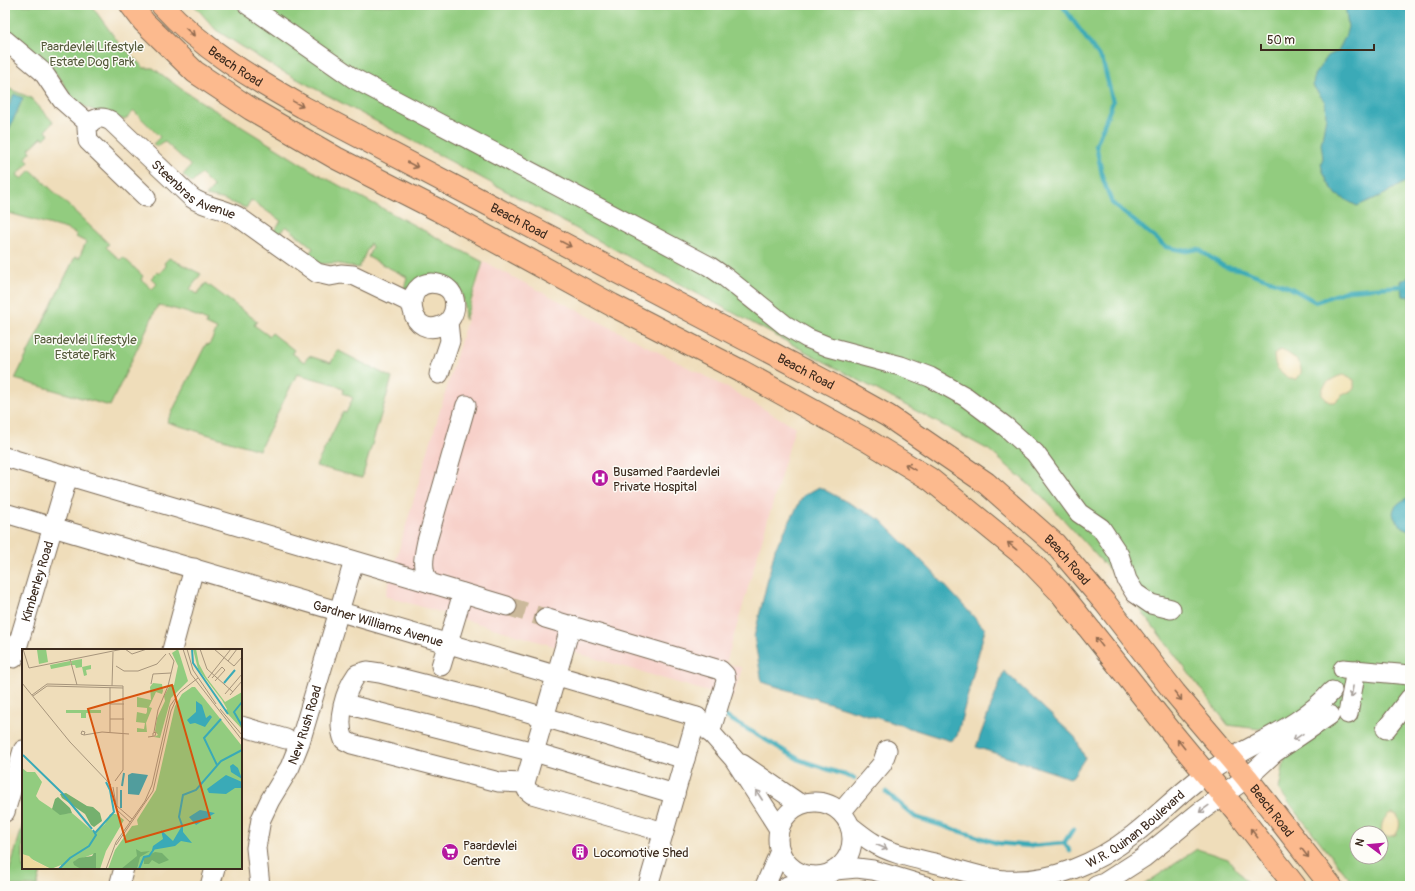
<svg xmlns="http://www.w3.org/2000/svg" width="1415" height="891" font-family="Pangolin,sans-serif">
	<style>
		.built { fill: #f7d0c9 }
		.green { fill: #92cc7f; stroke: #667b4e; fill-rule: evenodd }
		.sand { fill: #eeda9e; stroke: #94825e }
		.water { fill: #3aaab7; stroke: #3a6a6a }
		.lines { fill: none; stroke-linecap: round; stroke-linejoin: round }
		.stream { stroke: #3aaab7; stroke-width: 4.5 }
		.minor-tunnel { stroke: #cbb99b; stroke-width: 19; stroke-dasharray: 19 10; stroke-linecap: butt }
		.minor-casing { stroke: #7a6955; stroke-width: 21 }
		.major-casing { stroke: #7a6955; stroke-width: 24 }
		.minor { stroke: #fff; stroke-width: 19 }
		.major { stroke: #fcba8e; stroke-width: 22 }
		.oneway { stroke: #926b50 }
		.oneway2 { stroke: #a79f9a }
		.labels { text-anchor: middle; stroke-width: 3; stroke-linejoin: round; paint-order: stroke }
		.park-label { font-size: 13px; fill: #555b3b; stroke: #fdfcf7 }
		.street-label { font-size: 13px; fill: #3b2a1e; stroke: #fdfcf7 }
		.poi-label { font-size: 13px; fill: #3b2a1e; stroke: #fdfcf7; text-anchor: start }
		.inset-river { fill: none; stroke: #3aaab7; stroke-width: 2 }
		.inset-road { fill: none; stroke: #a7957c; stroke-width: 1 }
		.view { fill: #d7540e; fill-opacity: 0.15; stroke: #d7540e; stroke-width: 2 }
		.inset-edge { fill: none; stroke: #3b2a1e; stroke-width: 2 }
	</style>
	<rect width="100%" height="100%" fill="#fdfcf7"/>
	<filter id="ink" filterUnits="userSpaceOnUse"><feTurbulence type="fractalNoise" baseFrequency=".025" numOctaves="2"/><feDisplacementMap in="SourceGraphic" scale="8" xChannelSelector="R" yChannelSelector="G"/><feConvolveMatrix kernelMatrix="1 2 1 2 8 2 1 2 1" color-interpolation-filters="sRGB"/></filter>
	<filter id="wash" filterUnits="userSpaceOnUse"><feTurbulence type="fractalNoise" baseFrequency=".012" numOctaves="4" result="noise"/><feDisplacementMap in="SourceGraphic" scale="16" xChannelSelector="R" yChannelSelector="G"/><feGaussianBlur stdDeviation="0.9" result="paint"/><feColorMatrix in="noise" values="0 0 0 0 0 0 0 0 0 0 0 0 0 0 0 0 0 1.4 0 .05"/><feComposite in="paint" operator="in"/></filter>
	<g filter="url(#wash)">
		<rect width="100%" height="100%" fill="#efddba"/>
		<path class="built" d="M484,262L726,387L795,427L726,663L742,668L732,699L385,596Z"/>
		<path class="green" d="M5,5H91L118,42L144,68H153L184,91L316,173L483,262L465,320C463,300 466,289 447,278L404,289L407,277L368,257L372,247L370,243L359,268L335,263L317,264L307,257L313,248L286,226L278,235L273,232L281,221L251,200L246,208L222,199L206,196L214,187L201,174L192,183L183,175L191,166L164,141L157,147L153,144L160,137L134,111L125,120C110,115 92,112 79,103C70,97 67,89 62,81C47,62 26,41 5,29Z
			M194,5H1410V886H1355L1279,790L1285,756L1280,723L1259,729L1228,725L1115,576L1042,496L989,450L271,65L216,30ZM1357,833H1381V857H1357Z
			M5,87L31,98L53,122L45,131L49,134L44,139L42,137L29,149L31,151L26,158L29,162L17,175L22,179L31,170L109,244L106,247L120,260L123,257L143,276L141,279L152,289L157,284L151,278L157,272L159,274L166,266L164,263L169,258L201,274L190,289L197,294L206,283L257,321L254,325L269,336L272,333L294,350L292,353L304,362L309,356L331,363L337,350L392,378L362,478L316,466L343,412L346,413L353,398L343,393L344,390L334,384L297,374L259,450L167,422L206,344L209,345L217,329L206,324L207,321C192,313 175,309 158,305L110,406L15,379L75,257L79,258L86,242L76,237L77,234L66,229L9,213L5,215Z
			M23,824V868H42L37,886H5Z
			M1197,849L1228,859L1250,886H1142Z"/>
		<path class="sand" d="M1280,350C1289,352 1303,363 1301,373L1297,379H1289L1277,368L1275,363L1274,355Z
			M1343,375L1354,380V389L1341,396L1335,402H1329L1322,395C1320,385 1334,377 1343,375Z
			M1391,813L1397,815C1401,822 1400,830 1395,835L1387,837L1382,833C1380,825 1384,816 1391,813Z"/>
		<path class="water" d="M1345,5H1410V179L1385,194L1357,206L1337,195L1328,183L1322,169L1321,163L1323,158L1321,144L1326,117L1325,102L1313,86L1314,75L1328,56L1338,51L1345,37L1348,27Z
			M14,94L23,98L8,132L5,131V115Z
			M1410,276V297L1403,296L1401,281Z
			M819,487L881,520L929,568L985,629L957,736L951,741L762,682L754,637L775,549L803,496Z
			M1410,497V531C1388,520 1387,506 1410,497Z
			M1004,671L1075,737L1085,758L1073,776L1070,778L976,747Z"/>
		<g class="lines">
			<path class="stream" d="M1062,5L1103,62L1113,102L1096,145L1103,179L1112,203L1166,247L1186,251L1198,249L1225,267L1239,269L1289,287L1316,302L1348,290L1402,286L1410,291
				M725,716L800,760L854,778
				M886,792L915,817L997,843L1030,846L1064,843L1070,851
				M1064,843L1073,829"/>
		</g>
	</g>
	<g filter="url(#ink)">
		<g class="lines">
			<path class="minor-tunnel" d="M507,606L545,618"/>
			<g class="minor-casing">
				<g id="minor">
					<path d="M248,5L353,78L709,266L725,277L785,325L807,338L829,347L901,366L930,377L966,397L1006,427L1035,453L1079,513L1101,528L1119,555L1127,580L1135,593L1151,604L1171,609"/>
					<path d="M5,40L43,72L62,100L89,124"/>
					<path id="s1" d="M146,197L88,141L87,128C92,118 101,115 111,121L192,198C207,208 221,207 237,216L317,273L330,276L341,274L353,275L411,303"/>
					<path d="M439,374L450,341L448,322C459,309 457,288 438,284C398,275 407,348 448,322"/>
					<path d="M466,405L427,541C424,555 420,571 430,583L507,606"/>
					<path d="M5,457L430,583"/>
					<path id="s2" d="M5,513L697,717L734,759L779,829"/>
					<path d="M545,618L720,670L725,675L726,681L710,733"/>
					<path d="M571,625L525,783L527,790L532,794L664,832"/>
					<path d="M172,650L194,568"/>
					<path id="s3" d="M14,658L68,476"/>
					<path d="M441,666L463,593"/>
					<path d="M1343,669L1410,675"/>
					<path d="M345,704L534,752L675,794"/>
					<path d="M1348,714L1356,670"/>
					<path d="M241,726L286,739"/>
					<path d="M1386,729L1410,698"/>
					<path d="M742,764L800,804"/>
					<path d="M525,783L499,782L352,744L344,740C336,720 345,691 357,674L367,671L380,673L497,703L685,759"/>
					<circle cx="815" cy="839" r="37"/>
					<path d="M5,812L23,750"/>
					<path d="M841,812L882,764L887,750"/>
					<path id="s4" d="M850,826C857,831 864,837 872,842C891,855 924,860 946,866C965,872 985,878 1005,880C1052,883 1097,863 1133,835C1158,816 1181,791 1207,773C1247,745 1299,729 1332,691"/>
					<path d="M835,870L857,868L873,870L926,886"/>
					<path d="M119,886L124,868"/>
					<path d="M210,886L215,868"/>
					<path id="s5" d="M260,886L256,848L261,819L270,800L290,767L300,742L354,561"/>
					<path d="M648,886L697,717"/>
					<path d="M765,886L780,851"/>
					<path d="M787,886L813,876"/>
					<path d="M1096,886L1104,883L1143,858L1201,811L1247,778L1274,753L1330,715"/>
				</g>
			</g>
			<g class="major-casing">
				<g id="major">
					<path d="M131,5L144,22L195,72L251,109L336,158L438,210L612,305L741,371L868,441L930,479L1027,558L1060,592L1172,733L1239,814L1295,886"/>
					<path id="s6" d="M162,5C202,49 252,78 303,107L840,389L888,416L986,483L1055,544L1106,604L1175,693L1247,778L1331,886"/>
				</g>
			</g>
			<use href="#minor" class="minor"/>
			<use href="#major" class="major"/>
		</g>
		<defs><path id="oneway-shaft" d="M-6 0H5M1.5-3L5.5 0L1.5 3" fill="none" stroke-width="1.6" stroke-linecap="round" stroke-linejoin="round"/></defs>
		<g class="oneway">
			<use href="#oneway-shaft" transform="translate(190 32) rotate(41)"/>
			<use href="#oneway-shaft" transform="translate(298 104) rotate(29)"/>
			<use href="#oneway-shaft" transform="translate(413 165) rotate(28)"/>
			<use href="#oneway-shaft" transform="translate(566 244) rotate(28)"/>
			<use href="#oneway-shaft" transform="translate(910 467) rotate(-149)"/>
			<use href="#oneway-shaft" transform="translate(1012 546) rotate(-141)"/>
			<use href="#oneway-shaft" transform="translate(1099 642) rotate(-128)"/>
			<use href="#oneway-shaft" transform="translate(1178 696) rotate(51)"/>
			<use href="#oneway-shaft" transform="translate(1181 744) rotate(-129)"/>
			<use href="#oneway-shaft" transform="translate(1254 833) rotate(-128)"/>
			<use href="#oneway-shaft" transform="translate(1305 853) rotate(52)"/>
		</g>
		<g class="oneway2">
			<use href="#oneway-shaft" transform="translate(1352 692) rotate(100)"/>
			<use href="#oneway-shaft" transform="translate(1298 737) rotate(146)"/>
			<use href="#oneway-shaft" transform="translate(759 795) rotate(-123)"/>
			<use href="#oneway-shaft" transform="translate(1204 809) rotate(144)"/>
			<use href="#oneway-shaft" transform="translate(882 847) rotate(23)"/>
		</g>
	</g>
	<defs>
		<g id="hospital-disc" transform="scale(0.9)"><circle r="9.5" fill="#b5179e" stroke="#fdfcf7"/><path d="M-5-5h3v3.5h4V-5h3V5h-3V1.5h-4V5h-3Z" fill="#fff"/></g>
		<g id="supermarket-disc" transform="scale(0.9)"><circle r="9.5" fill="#b5179e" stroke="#fdfcf7"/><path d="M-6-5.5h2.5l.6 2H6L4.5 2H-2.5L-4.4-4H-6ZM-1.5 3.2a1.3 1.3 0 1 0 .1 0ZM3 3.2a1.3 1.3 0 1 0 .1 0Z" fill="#fff"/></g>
		<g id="building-disc" transform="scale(0.9)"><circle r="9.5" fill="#b5179e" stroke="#fdfcf7"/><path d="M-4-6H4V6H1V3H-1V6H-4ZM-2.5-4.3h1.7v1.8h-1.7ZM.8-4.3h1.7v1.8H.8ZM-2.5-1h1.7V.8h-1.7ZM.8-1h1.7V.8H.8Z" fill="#fff"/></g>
	</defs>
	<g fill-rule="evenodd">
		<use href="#hospital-disc" x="600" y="478"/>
		<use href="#supermarket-disc" x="450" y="852"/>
		<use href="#building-disc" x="580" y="852"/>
	</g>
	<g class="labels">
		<g class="park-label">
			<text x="92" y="51">Paardevlei Lifestyle<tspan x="92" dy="15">Estate Dog Park</tspan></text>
			<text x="85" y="344">Paardevlei Lifestyle<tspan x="85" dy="15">Estate Park</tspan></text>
		</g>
		<g class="street-label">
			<text dy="5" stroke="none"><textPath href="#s6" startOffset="96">Beach Road</textPath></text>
			<text dy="5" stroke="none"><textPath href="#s1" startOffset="231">Steenbras Avenue</textPath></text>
			<text dy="5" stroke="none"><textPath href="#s6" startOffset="419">Beach Road</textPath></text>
			<text dy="5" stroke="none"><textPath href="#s6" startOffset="743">Beach Road</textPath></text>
			<text dy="5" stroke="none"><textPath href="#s6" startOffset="1067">Beach Road</textPath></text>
			<text dy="5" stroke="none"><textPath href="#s3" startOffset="80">Kimberley Road</textPath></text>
			<text dy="5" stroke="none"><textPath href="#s2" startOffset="389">Gardner Williams Avenue</textPath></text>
			<text dy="5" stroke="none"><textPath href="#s5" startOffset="172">New Rush Road</textPath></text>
			<text dy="5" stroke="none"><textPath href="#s6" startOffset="1391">Beach Road</textPath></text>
			<text dy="5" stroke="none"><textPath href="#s4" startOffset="310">W.R. Quinan Boulevard</textPath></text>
		</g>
		<g class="poi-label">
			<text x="613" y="476">Busamed Paardevlei<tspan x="613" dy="15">Private Hospital</tspan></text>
			<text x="463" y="850">Paardevlei<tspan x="463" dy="15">Centre</tspan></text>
			<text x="593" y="857">Locomotive Shed</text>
		</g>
	</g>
	<g transform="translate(22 649)">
		<rect width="220" height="220" fill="#efddba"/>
		<path d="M24,0L26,13L17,15L15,1ZM156,0L166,32L149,49L138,89L132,88L136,86L133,82L135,69L143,52L142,47L148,36H152L156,17L150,4ZM171,0H174L177,15L184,28L203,53L220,43V80L203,62L205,60L200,51L176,20ZM60,10V18L69,16V20L64,21L65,26L62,27L60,18L54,19L53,16H50L49,12ZM48,12L49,16L29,20L28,16ZM131,34L140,35L141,42L140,45L134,43L127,58L130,59L124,74L125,83H115V79L122,80L123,74L114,73L115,63L124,65L125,63V59L115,58V48L129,51L128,38ZM170,38H173L220,97V220H86L93,201L110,177L116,176L115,171L134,141L153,57L160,45ZM44,61H79V64H64V69H59V64H44ZM0,119L5,123H13L20,133L14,147L17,151L38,165L50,164L73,184L83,175L88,165H94L102,171L84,202L78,220H74V204L53,212L59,220H39V216L29,220L0,205Z" fill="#92cc7f"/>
		<path d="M44,144L65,157L71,158L78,164L80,172L72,178L69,176L63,165L40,149L38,145ZM36,148L48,159L50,164L38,166L30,160L33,150ZM114,200L119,203L128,202L118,208L115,220H99L115,207ZM133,203L140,204L147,211L137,215L130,211L127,215H122V208ZM72,204H74V220H59L52,216L51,213L57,209L70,207Z" fill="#75b06e"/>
		<path d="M0,205L7,207L12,212L29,220H0Z" fill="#eeda9e"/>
		<path d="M174,52L180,56L184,69L188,66L190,68L183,78L173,74L168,75L165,71L174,63ZM211,115L216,119L220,130L209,123L208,117ZM110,124L126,126L117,146L106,145V126ZM204,126L220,133V139H213L204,145L187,144L185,140ZM178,161L193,164L174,176L167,168ZM161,175V183L170,194L159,192L153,197L130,201L131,197L141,190L139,181L151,192Z" fill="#3aaab7"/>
		<path class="inset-river" d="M170,0L171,14L206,65M202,34L213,21M220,53L212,63L220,77M1,106L40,144L70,180M195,116L182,89L199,70M100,137L102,124M99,159V141M160,176L157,168L161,146L174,141L199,112L220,101M73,184L92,163L88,141L84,133M37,220L48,209L67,197L74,186L71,181M117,220L122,208L127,207L132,200"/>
		<path class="inset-road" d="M1,0L7,19L101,0M103,0L110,5L125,0M161,0L169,25L220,91M165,0L171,21L194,55M178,0L185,20L211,43M192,0L206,12L215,0M48,10L55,36M206,12L212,17L220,8M94,17L102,22H116L135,15L144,5M186,29L209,0M190,29L200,18L203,21L193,32M0,34L48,93L89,136M129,35L131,25L149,24M90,37L91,3M203,45L220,25M10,46L25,35L101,37V121L93,132M208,46L220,32M11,47L25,37L101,39M88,55H102M198,60L220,86M88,70H102M60,82L63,83L62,86L59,85ZM88,83V38M132,83L136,61L146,37L152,12L147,4M62,86L80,83L107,85M126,88L133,87L134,83L131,84V87M91,138L95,161L108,173M95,138V157L110,170M94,196L131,142L149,62L154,51M84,220L94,193L123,152L130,136L148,57L158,43L176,29"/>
		<path class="view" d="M150,36L188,169L104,193L66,60Z"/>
		<rect width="220" height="220" class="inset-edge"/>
	</g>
	<rect width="1415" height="891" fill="none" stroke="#fdfcf7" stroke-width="20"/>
	<g transform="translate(1369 845) rotate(286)"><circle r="19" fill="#fdfcf7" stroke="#afa8a0"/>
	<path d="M0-3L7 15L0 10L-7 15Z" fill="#b5179e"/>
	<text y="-6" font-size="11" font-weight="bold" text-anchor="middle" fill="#3b2a1e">N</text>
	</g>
	<path d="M1261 44v6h113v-6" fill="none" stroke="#3b2a1e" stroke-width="2"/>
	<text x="1267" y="44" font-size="12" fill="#3b2a1e" stroke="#fdfcf7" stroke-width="3" paint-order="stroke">50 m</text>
</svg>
